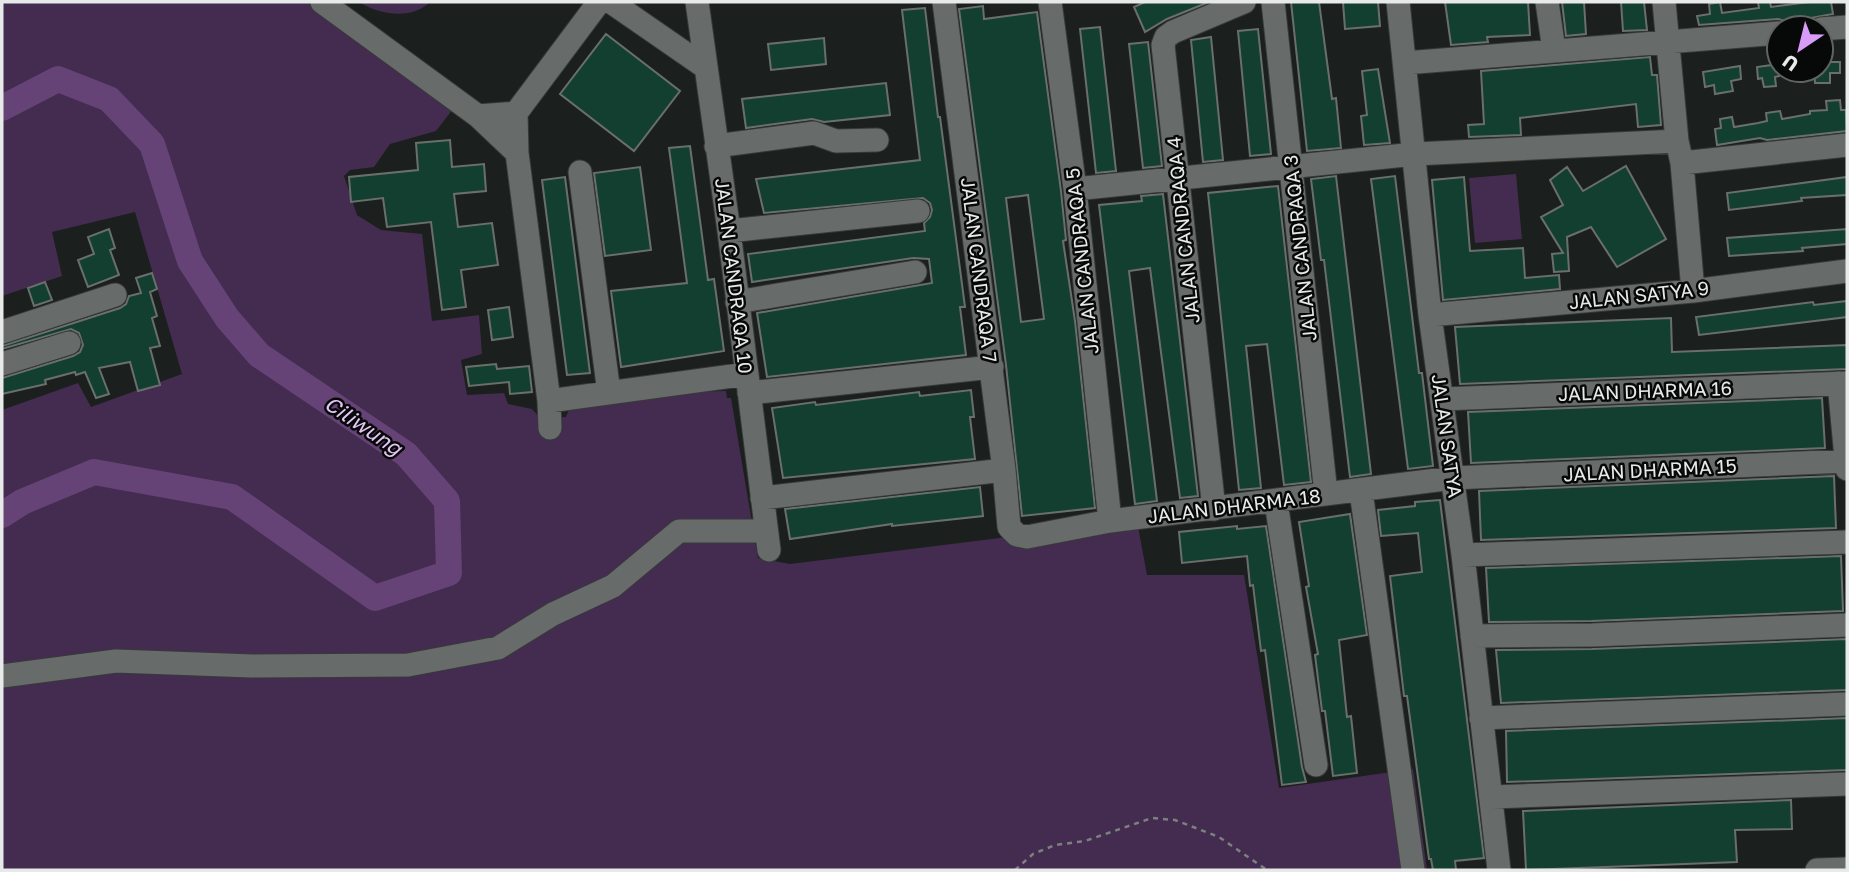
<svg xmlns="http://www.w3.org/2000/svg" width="1849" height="872" font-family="'Golos Text',sans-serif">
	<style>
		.green { fill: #442c51 }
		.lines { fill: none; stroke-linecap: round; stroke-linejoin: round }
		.river { stroke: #654377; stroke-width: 26 }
		.building { fill: #133f31; stroke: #6a6f6c; stroke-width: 2; fill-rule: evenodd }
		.minor-casing { stroke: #383a3a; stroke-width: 25 }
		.path { stroke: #7c807e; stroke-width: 2.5; stroke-dasharray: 5 5; stroke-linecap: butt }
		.minor { stroke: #676c6a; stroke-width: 23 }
		.labels { text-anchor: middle; stroke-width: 5; stroke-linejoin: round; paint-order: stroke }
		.street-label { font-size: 19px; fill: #e7eae9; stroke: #070908 }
		.water-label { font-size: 21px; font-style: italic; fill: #e4c6f6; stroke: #070908 }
	</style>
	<rect width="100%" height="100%" fill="#1b1f1d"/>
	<path class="green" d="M2,2H309L453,109L436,131L390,144L374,167L350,170L344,176L357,215L381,230L422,234L432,321L479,315L482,354L461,360L467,395L504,393L508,404L532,409L541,419L566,417L570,407L648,393L726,391L727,398H731L758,558L790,564L1137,521L1147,575H1244L1279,788L1413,769L1427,870H2V410L78,383L91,407L182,374L135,212L52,232L62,276L2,296Z
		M359,2H430C412,20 379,15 359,2Z
		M1516,174L1522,239L1475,243L1469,178Z"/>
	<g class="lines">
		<path class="river" d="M2,108L58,79L109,99L152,144L190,261L227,318L259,355L406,454L447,501L449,573L375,598L232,497L94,472L22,502L2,515"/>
	</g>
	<path class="building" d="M1145,2H1209L1167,19L1145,32L1134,7Z
		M1291,2H1319L1332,99L1336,98L1341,148L1307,151Z
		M1343,2H1378L1380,26L1345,29Z
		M1445,2H1528L1530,35L1487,37L1488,42L1451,45Z
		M1562,2H1584L1586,34L1566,36Z
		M1621,2H1644L1647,30L1623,31Z
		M1720,2L1722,13L1759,8L1758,2H1770L1771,7L1810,2H1831L1833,14L1800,20V19L1785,21L1778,19L1699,25L1697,16L1710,14L1709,4Z
		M983,6L984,19L1037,12L1061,191L1066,240L1063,241L1075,321L1095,508L1022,516L1006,365L959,9ZM1028,195L1044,319L1021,322L1006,198Z
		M925,8L938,117H940L965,307H960L966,355L767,377L757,313L932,283L929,259L913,258L752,282L748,254L925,231L924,223L930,217L932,210L930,203L923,198L764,213L756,179L920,160L902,10Z
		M1100,27L1116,171L1096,173L1080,29Z
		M1258,29L1271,154L1250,156L1238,31Z
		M606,34L680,91L634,151L560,94Z
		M1211,37L1223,160L1203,162L1191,40Z
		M824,38L826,64L771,70L768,44Z
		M1148,42L1162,166L1143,168L1129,44Z
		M1650,57L1652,75H1657L1661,125L1638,127L1636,104L1520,118L1521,135L1469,137L1468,125L1484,124L1481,71Z
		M1821,62H1840V73H1830V83H1815L1814,70H1821Z
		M1779,64V76L1775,77L1776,86L1764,87L1762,78L1758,79L1757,67Z
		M1740,66L1741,79L1731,81L1733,91L1715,94L1714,85L1705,87L1703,72Z
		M1378,69L1390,143L1364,145L1361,116L1367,115L1362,71Z
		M886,83L890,115L824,122L812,119L746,128L742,99Z
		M1840,100L1841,110H1846L1847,131L1767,140L1760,138L1717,145L1715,129L1721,128L1720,119L1732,117L1734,127L1758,123L1767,121L1766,113L1780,111L1782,119L1810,114V111L1827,110L1826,101Z
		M450,140L452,167L484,164L486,191L454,194L458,227L492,223L498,265L461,270L466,307L442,310L431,222L387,227L383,198L351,202L349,177L418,170L416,143Z
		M690,146L708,280L714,279L724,351L621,367L611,291L687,283L669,148Z
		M1626,166L1666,239L1617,267L1591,227L1567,237L1569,271L1554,272L1552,254L1563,253L1541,217L1563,205L1550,180L1567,167L1583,191Z
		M640,167L651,250L605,256L594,173Z
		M1336,176L1371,474L1350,477L1324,260H1321L1311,179Z
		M1395,176L1419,373H1422L1433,466L1408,469L1371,179Z
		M565,177L590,373L567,375L542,180Z
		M1464,177L1470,251L1523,248L1525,278L1559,275L1560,289L1443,300L1432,180Z
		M1847,177V195L1801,198L1802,201L1729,210L1727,193Z
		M1278,186L1311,482L1284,485L1267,344L1246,346L1261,488L1239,490L1208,193Z
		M1163,194L1198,496L1180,498L1150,268L1129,271L1157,501L1135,504L1099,205L1142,201L1141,196Z
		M109,229L115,248L110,250L119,275L88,287L78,260L94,254L88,237Z
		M1847,229V244L1802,248L1803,251L1729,256L1727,238Z
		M152,273L157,289L150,292L157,316L152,318L160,346L150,348L160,385L138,391L130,362L99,368L109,394L96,398L85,372L76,375L75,372L45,380L46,384L2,394V378L73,356L80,352L83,345L79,333L71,329L2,349V346L120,308L126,304L129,296L141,293L136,278Z
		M45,282L52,300L34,306L28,288Z
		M1847,301V317L1699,335L1696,317L1813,302L1814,305Z
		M509,307L513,337L492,340L488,310Z
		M1671,318L1672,352L1847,345V369L1460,384L1455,327Z
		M496,364L497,369L529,366L532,392L510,394L509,382L469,386L466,367Z
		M971,390L974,417H970L975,459L783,478L772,408L815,402L816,405L919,392L920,396Z
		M1822,398L1825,448L1471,463L1468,412Z
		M1834,476L1836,528L1481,540L1479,491Z
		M980,487L983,516L892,526V524L790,539L785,509Z
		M1440,500L1484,858L1455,861L1456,870H1433L1431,859H1429L1407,696H1404L1390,576L1422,572L1418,533L1381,536L1378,510L1415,506V502Z
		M1350,514L1367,635L1339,640L1347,717L1351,716L1357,773L1333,776L1325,711H1322L1315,655L1318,654L1306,587L1309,586L1299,522Z
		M1237,526V529L1266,526L1302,767L1306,782L1282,785L1265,650L1261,651L1253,585L1250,586L1247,556L1182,563L1179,532Z
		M1841,556L1843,611L1592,621L1489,622L1486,568Z
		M1847,639V690L1501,703L1496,650L1592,649Z
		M1847,718V770L1507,782L1506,731Z
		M1791,800L1792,829L1735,830L1737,862L1526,870L1523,811Z"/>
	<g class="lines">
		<g class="minor-casing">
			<path id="minor" d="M322,2L478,116
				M611,2L705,67
				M697,2L729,231L769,550
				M944,2L1004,470L1009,527L1017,535L1027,537L1110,521L1453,478L1847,461
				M1050,2L1075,189L1110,521
				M1273,2L1326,494
				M1398,2L1430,315L1463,555L1499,870
				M1547,2L1554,50
				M1664,2L1677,141L1682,163L1693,291
				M1821,29L1847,27
				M1405,63L1779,33
				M516,113L478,116L517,153
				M716,146L814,133L836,141L877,140
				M1682,163L1847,145
				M580,172L609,393
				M1075,189L1415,154L1677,141
				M729,231L918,211
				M737,302L915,272
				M1430,315L1693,291L1847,271
				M2,332L115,295
				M2,364L69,343
				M1839,383L1847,469
				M749,393L992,367
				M1442,399L1847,383
				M549,401L747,374
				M550,428L549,401L517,153L516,113L599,2
				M1361,491L1413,870
				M762,498L1004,470
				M1276,502L1316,765
				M1214,509L1163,45L1166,37L1173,32L1244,2
				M1463,555L1847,542
				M1472,636L1592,635L1847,625
				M2,676L116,661L252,666L408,665L498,648L553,614L613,586L679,531H766
				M1481,718L1847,704
				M1492,797L1847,784
				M1817,870L1847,869"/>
		</g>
		<path class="path" d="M1015,870L1033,854L1055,845L1085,841L1152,818L1175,820L1219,837L1267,870"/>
		<use href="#minor" class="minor"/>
	</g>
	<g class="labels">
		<g class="street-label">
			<text transform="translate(1183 230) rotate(-96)" y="7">JALAN CANDRAQA 4</text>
			<text transform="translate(1300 248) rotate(-96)" y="7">JALAN CANDRAQA 3</text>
			<text transform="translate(1082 261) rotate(-96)" y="7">JALAN CANDRAQA 5</text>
			<text transform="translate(979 270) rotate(83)" y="7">JALAN CANDRAQA 7</text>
			<text transform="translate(734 276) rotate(83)" y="7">JALAN CANDRAQA 10</text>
			<text transform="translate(1639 295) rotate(-6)" y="7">JALAN SATYA 9</text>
			<text transform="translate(1645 391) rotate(-2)" y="7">JALAN DHARMA 16</text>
			<text transform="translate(1447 436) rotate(82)" y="7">JALAN SATYA</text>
			<text transform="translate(1650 470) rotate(-3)" y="7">JALAN DHARMA 15</text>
			<text transform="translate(1234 506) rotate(-7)" y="7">JALAN DHARMA 18</text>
		</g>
		<g class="water-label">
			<text transform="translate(363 426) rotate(34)" y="7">Ciliwung</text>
		</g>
	</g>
	<rect width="1849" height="872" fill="none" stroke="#e7eae9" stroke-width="7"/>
	<g transform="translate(1800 49) rotate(215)"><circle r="33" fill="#070908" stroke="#616362" stroke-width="2"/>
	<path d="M0-5L12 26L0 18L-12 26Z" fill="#d89bf8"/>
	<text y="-10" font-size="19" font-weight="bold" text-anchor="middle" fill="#e7eae9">U</text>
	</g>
</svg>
